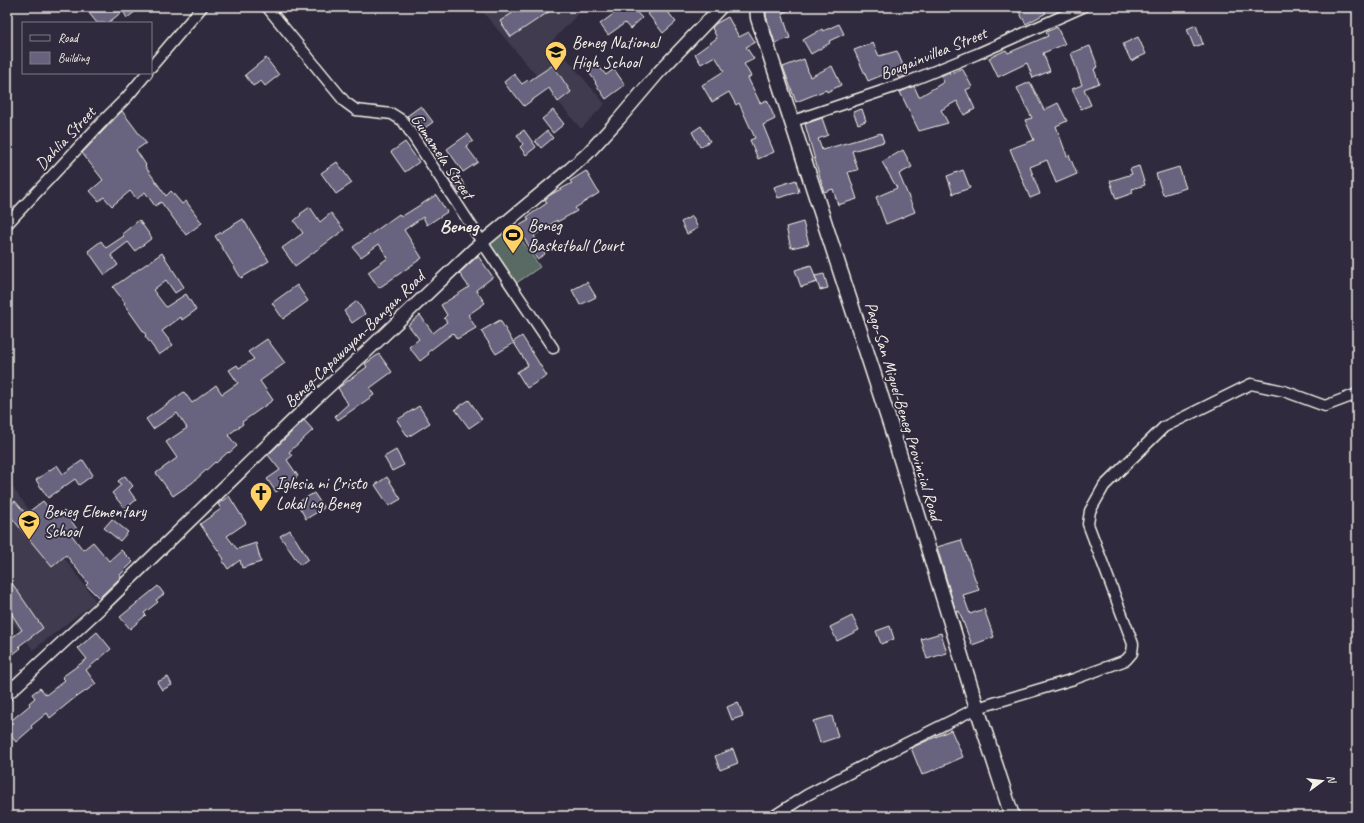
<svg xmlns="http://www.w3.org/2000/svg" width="1364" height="823" font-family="Caveat,sans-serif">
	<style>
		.built { fill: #403b50 }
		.green { fill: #586a63; stroke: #a6aea6 }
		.building { fill: #67637e; stroke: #f4f1e8 }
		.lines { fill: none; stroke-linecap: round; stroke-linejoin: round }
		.minor-casing { stroke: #f4f1e8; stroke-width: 13 }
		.tertiary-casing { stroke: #f4f1e8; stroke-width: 15 }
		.secondary-casing { stroke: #f4f1e8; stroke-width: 17 }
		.minor { stroke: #2f2a3d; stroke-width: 10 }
		.tertiary { stroke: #2f2a3d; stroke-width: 12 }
		.secondary { stroke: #2f2a3d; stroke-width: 14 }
		.labels { text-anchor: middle; stroke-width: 3.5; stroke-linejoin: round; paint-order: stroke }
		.poi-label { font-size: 17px; fill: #f4f1e8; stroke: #2f2a3d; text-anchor: start }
		.street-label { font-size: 17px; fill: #f4f1e8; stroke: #2f2a3d }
		.quarter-label { font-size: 19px; font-weight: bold; fill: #f4f1e8; stroke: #2f2a3d }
	</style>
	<rect width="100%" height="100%" fill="#2f2a3d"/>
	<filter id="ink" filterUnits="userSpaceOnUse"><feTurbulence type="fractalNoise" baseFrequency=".025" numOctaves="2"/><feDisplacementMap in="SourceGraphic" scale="8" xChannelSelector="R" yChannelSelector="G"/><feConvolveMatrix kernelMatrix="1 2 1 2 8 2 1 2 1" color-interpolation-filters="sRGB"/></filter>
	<g filter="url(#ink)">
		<path class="built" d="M487,7H578L581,11L552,41L605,104L581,129L482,11Z
			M7,480L96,601L33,650L7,614Z"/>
		<path class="green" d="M512,226L540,267L515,284L487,242Z"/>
		<path class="building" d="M84,7H141L127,18L123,11L108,23H97Z
			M522,7H556L511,37L500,21Z
			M611,7H632L642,18L630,29L625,23L608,35L600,24L616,12Z
			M656,7H664L676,22L663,33L648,14Z
			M766,7H797L782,13L790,38L775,43L766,16Z
			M1016,7H1042L1046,13L1026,24Z
			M728,17L739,37L749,32L755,42L746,47L754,59L744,64L751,76L748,78L760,103L767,100L775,119L763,125L774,152L758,159L750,140L755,138L739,103L736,105L729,92L712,102L702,85L724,71L715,56L701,64L695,54L717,38L712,28L715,24Z
			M839,24L844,34L829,41L830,43L811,54L803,40L822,29L823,31Z
			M1196,25L1203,44L1194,47L1187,29Z
			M1057,27L1065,44L1043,53L1050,71L1033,78L1027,63L998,77L989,58L1006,50L1008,53L1048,36L1046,32Z
			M1138,37L1146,54L1131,61L1123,44Z
			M873,43L879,56L897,51L907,75L899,79L895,70L868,81L854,50Z
			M1090,46L1098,67L1094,69L1099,83L1084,89L1091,105L1081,109L1072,89L1082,85L1071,53Z
			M266,58L279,75L265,86L261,81L253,86L245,75Z
			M804,59L810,77L832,66L841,85L827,92L826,90L796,102L783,67Z
			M596,63L606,75L614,69L625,85L606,99L595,83L596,82L587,70Z
			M553,65L571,92L558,102L549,88L524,106L512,91L511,92L504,82L514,74L522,84L528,80L529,81Z
			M962,68L972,87L966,90L975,109L964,115L957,101L941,110L948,123L919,131L900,92L914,86L919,97L944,82L941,76L949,72L950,74Z
			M1030,82L1044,110L1058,103L1067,121L1056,126L1067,156L1069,155L1077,174L1056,183L1047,160L1030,167L1040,194L1030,198L1010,149L1034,140L1025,120L1032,118L1017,88Z
			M421,106L433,122L418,133L407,116Z
			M862,109L866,121L858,124L853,112Z
			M553,110L564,124L553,133L542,119Z
			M122,111L146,143L136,150L146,165L145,166L166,196L171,191L182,204L186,201L202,223L186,235L161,202L155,206L145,192L137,199L130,191L112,206L104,197L99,201L90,191L103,180L82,153Z
			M822,118L828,135L818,139L822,150L881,133L884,142L852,151L858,170L848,172L857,199L838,205L833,189L824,192L805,124Z
			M701,126L710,141L700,147L692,132Z
			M524,130L536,147L526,155L520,147L523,144L517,135Z
			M547,131L553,138L541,148L535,141Z
			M468,134L473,141L466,146L478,162L463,172L447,149Z
			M405,142L419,162L405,172L391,152Z
			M903,150L912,167L899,174L915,212L886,224L876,197L897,188L882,162Z
			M337,162L352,183L336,194L321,173Z
			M1139,166L1145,185L1132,189L1133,193L1116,199L1110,181L1132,174L1130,169Z
			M1179,167L1186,188L1163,195L1156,174Z
			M963,170L970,188L953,194L947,176Z
			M586,171L599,193L575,208L577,211L557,222V220L534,236L545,254L537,259L517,227L529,220L527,217L547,203L545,199L550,195L572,183L570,181Z
			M457,173L467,189L459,194L448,178Z
			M796,180L799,192L778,198L774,187Z
			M436,195L447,212L427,225L423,217L404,230L422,258L379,288L368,272L388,258L379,244L361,257L353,247L399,214L401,217Z
			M310,207L320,222L331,213L344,230L295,266L282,248L303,233L294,221L301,215L300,214Z
			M692,216L698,228L687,234L681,222Z
			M243,219L269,261L241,278L215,236Z
			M139,220L152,238L135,251L128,242L111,255L118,265L105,275L88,251L101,241L106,248L124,236L122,234Z
			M803,222L809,244L791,248L786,227Z
			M162,253L184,287L175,293L166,280L153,290L166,307L186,294L196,310L182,320L181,317L162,331L173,345L159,355L145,336L146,335L124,304L125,303L113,287Z
			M478,256L493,277L476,290L485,303L468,315L476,328L457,339L453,333L428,352L429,354L420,361L409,347L419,339L408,325L420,315L433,333L447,322L444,318L447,315L441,305L469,287L459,273Z
			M811,265L817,282L801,287L795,270Z
			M824,274L828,288L820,290L815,276Z
			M587,282L596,297L580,305L572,290Z
			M297,285L308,301L283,319L272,303Z
			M357,301L365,314L352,323L344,311Z
			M500,320L513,342L522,336L547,376L527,388L517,372L528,365L514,343L496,354L481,331Z
			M267,339L285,363L260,381L273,400L242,422L243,424L228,435L237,446L229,453L228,452L216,463L215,462L192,483L173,496L156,473L177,458L166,442L187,428L177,413L153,429L146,419L184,392L192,403L216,385L222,394L238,383L229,370L237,365L239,368L254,359L248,352Z
			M379,354L392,372L370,388L374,395L338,420L335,416L348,404L338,388L367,367L365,364Z
			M469,400L482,419L469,428L455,409Z
			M419,406L430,423L408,437L397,420Z
			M304,420L313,430L289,452L292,456L287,460L298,476L276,492L267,479L280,470L268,455Z
			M396,450L404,465L392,471L384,457Z
			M83,460L93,475L79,485L75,479L48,498L36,480L57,465L63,474Z
			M125,476L133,486L129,490L136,500L125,509L112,493L121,485L118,481Z
			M387,477L401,499L389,506L375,485Z
			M314,493L324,508L306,519L297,503Z
			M229,496L246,523L227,536L237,549L256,543L261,562L242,568L240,560L228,569L222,560L224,559L200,524L221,509L218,504Z
			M15,501L26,514L43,501L56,517L64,511L77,529L71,534L83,550L93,542L109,561L121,550L133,562L120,575L121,577L99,598L86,585L88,583L66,555L52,567L7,512V508Z
			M112,519L128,532L120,541L104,528Z
			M290,530L308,559L300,565L280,536Z
			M961,540L979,590L963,595L970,614L984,609L994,637L972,645L959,611L956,612L937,547Z
			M7,576L43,628L19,646L21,648L7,659V641L22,630L7,607Z
			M158,586L164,594L156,600L158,602L144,613L146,615L130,629L120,617Z
			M852,616L859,630L837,641L830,627Z
			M890,626L894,639L881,644L876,631Z
			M97,632L111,649L86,670L96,684L77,697V696L50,718L47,713L31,726L32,728L16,742L7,731V724L30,705L29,703L35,698L32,694L40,688L46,695L65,680L62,677L87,659L78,648Z
			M941,633L947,653L927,659L921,639Z
			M168,677L172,685L162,690L157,682Z
			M738,702L743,716L732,720L727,707Z
			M832,716L838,737L820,743L813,721Z
			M951,730L963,757L922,775L911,748Z
			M733,749L738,763L720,770L715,756Z"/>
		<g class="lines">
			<g class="minor-casing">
				<path id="minor" d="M267,7L345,102L356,110L392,114L403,121L482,242L553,348
					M151,67L202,7
					M793,121L903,84L977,54L1083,7
					M7,224L105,119L127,97L147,73
					M774,816L807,795L905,744L977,708L1074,679L1126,660L1132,653L1133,644L1088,524L1090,511L1104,486L1164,427L1251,384L1284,391L1325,406L1357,394"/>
			</g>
			<g class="tertiary-casing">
				<path id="tertiary" d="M7,694L101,607L315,399L366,352L474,249L570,169L587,154L619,119L659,72L721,7"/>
			</g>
			<g class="secondary-casing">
				<path id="secondary" d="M757,7L758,18L891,427L977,708L1012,816"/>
			</g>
			<use href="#minor" class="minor"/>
			<use href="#tertiary" class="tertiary"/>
			<use href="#secondary" class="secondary"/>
		</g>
	</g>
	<defs>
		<g id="school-pin" transform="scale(1.15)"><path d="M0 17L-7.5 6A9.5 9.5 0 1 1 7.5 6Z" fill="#ffd166" stroke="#2f2a3d"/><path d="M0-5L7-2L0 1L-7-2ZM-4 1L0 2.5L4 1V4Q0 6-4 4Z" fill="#111"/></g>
		<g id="stadium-pin" transform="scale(1.15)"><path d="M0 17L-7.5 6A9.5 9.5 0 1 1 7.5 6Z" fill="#ffd166" stroke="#2f2a3d"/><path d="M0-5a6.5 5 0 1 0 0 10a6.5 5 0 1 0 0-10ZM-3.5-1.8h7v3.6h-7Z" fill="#111"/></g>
		<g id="church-pin" transform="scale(1.15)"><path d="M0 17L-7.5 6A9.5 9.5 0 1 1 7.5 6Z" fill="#ffd166" stroke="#2f2a3d"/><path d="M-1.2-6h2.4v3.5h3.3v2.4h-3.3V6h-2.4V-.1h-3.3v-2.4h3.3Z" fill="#111"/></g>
	</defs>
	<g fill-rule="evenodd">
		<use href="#school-pin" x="556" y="52"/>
		<use href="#stadium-pin" x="513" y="235"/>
		<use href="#church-pin" x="261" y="493"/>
		<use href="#school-pin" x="29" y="521"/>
	</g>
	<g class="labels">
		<g class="poi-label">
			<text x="572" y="48">Beneg National<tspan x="572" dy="20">High School</tspan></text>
			<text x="528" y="231">Beneg<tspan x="528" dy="20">Basketball Court</tspan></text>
			<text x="276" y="489">Iglesia ni Cristo<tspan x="276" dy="20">Lokal ng Beneg</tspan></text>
			<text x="44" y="517">Beneg Elementary<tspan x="44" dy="20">School</tspan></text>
		</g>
		<g class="street-label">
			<text transform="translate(933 53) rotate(-22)" y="6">Bougainvillea Street</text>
			<text transform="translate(65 138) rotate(-47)" y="6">Dahlia Street</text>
			<text transform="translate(443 156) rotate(56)" y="6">Gumamela Street</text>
			<text transform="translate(354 339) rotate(-44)" y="6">Beneg-Capawayan-Bangan Road</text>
			<text transform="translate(904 411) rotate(73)" y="6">Pago-San Miguel-Beneg Provincial Road</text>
		</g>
		<g class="quarter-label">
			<text x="459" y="232">Beneg</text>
		</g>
	</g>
	<rect width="1364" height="823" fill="none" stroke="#2f2a3d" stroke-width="24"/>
	<rect x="12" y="12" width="1340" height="799" fill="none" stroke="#f4f1e8" stroke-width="1.5" filter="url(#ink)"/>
	<rect x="22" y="22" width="130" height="52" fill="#2f2a3d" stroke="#7e7a81"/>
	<rect x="30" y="35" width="20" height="6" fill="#2f2a3d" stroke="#7e7a81"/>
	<text x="58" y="42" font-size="12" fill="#f4f1e8">Road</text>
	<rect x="30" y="52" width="20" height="12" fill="#67637e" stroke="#7e7a81"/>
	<text x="58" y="62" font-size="12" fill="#f4f1e8">Building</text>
	<g transform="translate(1322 781) rotate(75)" stroke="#2f2a3d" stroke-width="3" paint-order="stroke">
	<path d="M0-3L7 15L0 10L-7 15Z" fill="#f4f1e8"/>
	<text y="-6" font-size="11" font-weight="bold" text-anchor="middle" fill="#f4f1e8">N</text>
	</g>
</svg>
